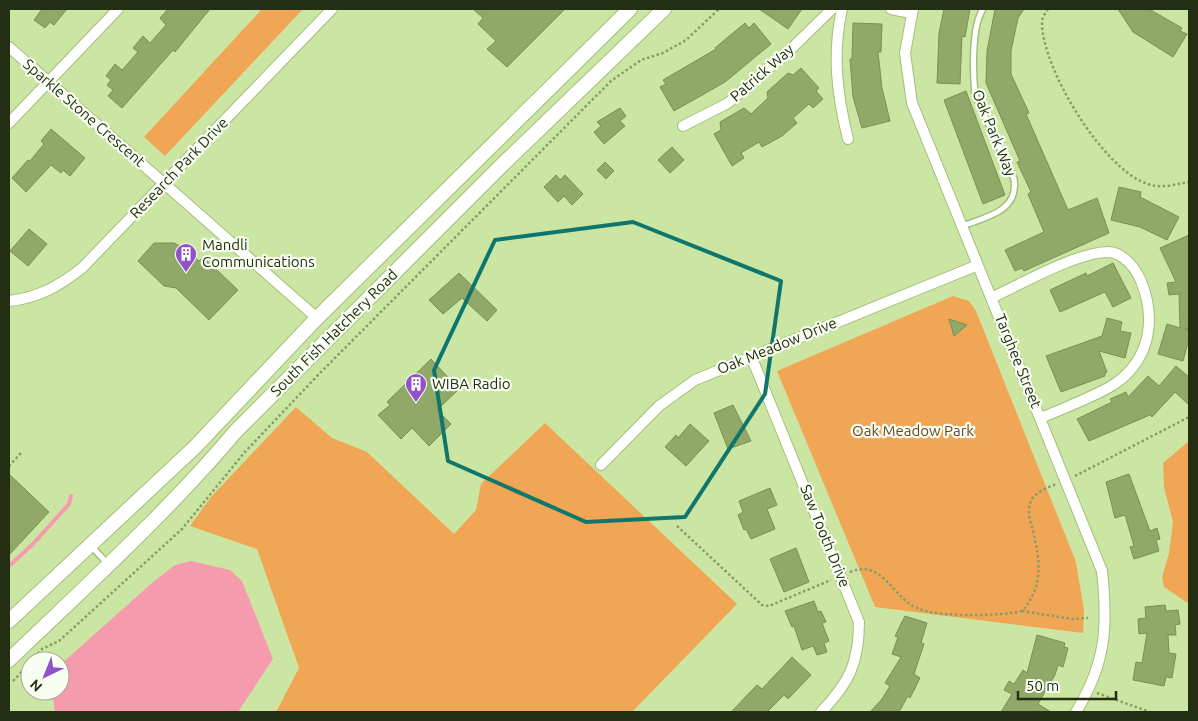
<svg xmlns="http://www.w3.org/2000/svg" width="1198" height="721" font-family="Ubuntu,sans-serif">
	<style>
		.green { fill: #f1a655 }
		.water { fill: #f69bae }
		.lines { fill: none; stroke-linecap: round; stroke-linejoin: round }
		.stream { stroke: #f69bae; stroke-width: 4 }
		.building { fill: #90a968; stroke: #789150 }
		.service-casing { stroke: #a4be7b; stroke-width: 8 }
		.minor-casing { stroke: #a4be7b; stroke-width: 12 }
		.secondary-casing { stroke: #a4be7b; stroke-width: 16 }
		.path { stroke: #889c69; stroke-width: 2.5; stroke-dasharray: 2.5 2.5; stroke-linecap: butt }
		.service { stroke: #fff; stroke-width: 5 }
		.minor { stroke: #fff; stroke-width: 10 }
		.secondary { stroke: #fff; stroke-width: 14 }
		.marked { fill: none; stroke: #0f766e; stroke-width: 4; stroke-linejoin: round }
		.labels { text-anchor: middle; stroke-width: 4.5; stroke-linejoin: round; paint-order: stroke }
		.street-label { font-size: 15px; fill: #242e13; stroke: #f8fef1 }
		.poi-label { font-size: 15px; fill: #242e13; stroke: #f8fef1; text-anchor: start }
		.park-label { font-size: 15px; fill: #684724; stroke: #f8fef1 }
	</style>
	<rect width="100%" height="100%" fill="#cbe6a2"/>
	<path class="green" d="M262,9H303L165,156L144,137Z
		M953,296L969,301L976,311L1076,562L1084,610L1083,633L875,607L777,371Z
		M296,407L332,438L367,452L454,534L476,510L481,484L545,423L737,604L632,712H276L299,668L257,549L190,526L211,497Z
		M1189,441V604L1164,587L1162,577L1169,553L1173,522L1164,487L1163,463Z"/>
	<path class="water" d="M191,561L230,570L242,581L273,659L238,712H55L52,691H60V665L153,582L175,565Z"/>
	<g class="lines">
		<path class="stream" d="M9,566L33,544L69,504L71,496
			M28,685H30"/>
	</g>
	<path class="building" d="M42,9H67L54,25L50,22L45,28L34,20Z
		M168,9H210L175,52L173,50L122,108L108,96L113,90L107,85L111,80L106,76L115,64L122,70L138,52L133,48L143,36L150,43L166,25L160,18Z
		M473,9H565L507,67L487,49L496,41L478,24L483,18Z
		M759,9H802L788,29Z
		M944,9H970L965,37L962,36L960,84L937,83L939,33Z
		M995,9H1024L1018,18L1011,51V74L1029,113L1026,114L1068,210L1097,198L1109,233L1024,271L1022,268L1015,271L1005,250L1044,232L1028,194L1031,192L1017,162L1020,161L986,83L987,51Z
		M1118,9H1149L1182,28L1180,31L1187,34L1173,57L1133,32Z
		M745,23L749,28L754,23L771,44L725,82L674,111L660,87L666,84L663,80L716,49L715,48Z
		M853,23L882,24L881,52H878L882,88L890,121L862,128L853,97L850,59H852Z
		M801,68L819,88L816,91L823,99L813,108L809,104L793,118L797,123L782,136L762,147L759,142L741,153L744,158L732,166L714,134L721,130L720,122L744,108L751,114L768,98L767,92L788,73L793,75Z
		M966,91L1005,195L983,204L944,100Z
		M620,108L626,116L620,121L625,126L604,144L594,132L601,126L597,122Z
		M51,129L85,158L70,176L63,170L61,173L51,165L26,192L12,178L28,160L30,161L44,144L41,141Z
		M672,147L684,160L670,173L658,160Z
		M605,162L614,171L606,179L597,170Z
		M556,175L560,180L565,175L583,194L572,205L564,196L558,202L544,187Z
		M1119,187L1141,192L1140,197L1179,217L1167,240L1140,227L1111,220Z
		M29,229L47,244L28,266L10,251Z
		M1189,235V329H1185L1189,330V339L1183,361L1158,354L1167,324L1180,328L1179,294L1169,295L1167,283L1176,282L1160,248Z
		M154,243H174L188,250L199,261L203,257L238,290L209,320L176,288L164,286L138,261Z
		M1113,263L1131,298L1113,307L1105,292L1060,312L1050,290L1086,273L1087,276Z
		M459,273L497,310L487,321L462,298L443,314L429,300Z
		M1107,318L1122,322L1120,331L1131,333L1125,358L1099,351L1107,372L1105,373V376L1061,392L1046,356L1102,336Z
		M949,319L967,325L954,336Z
		M431,359L459,389L437,410L451,424L429,446L412,428L401,439L378,415L390,405L387,402Z
		M1176,366L1189,377V405L1175,392L1152,417L1150,415L1089,441L1077,419L1112,402L1110,399L1126,392L1128,397L1148,376L1159,386Z
		M733,405L751,441L728,449L714,413Z
		M690,424L709,441L686,466L665,447L676,435L678,438Z
		M9,474L49,512L9,555Z
		M1129,474L1150,531L1157,528L1160,539L1156,540L1159,551L1134,559L1130,547L1134,546L1125,515L1115,518L1106,482Z
		M770,488L777,505L767,509L775,529L751,539L746,529L744,530L738,515L743,512L739,501Z
		M796,548L809,582L784,592L770,559Z
		M814,601L818,612L821,611L826,622L822,623L829,641L824,643L827,652L817,655L813,646L802,650L794,626L792,627L785,611Z
		M1165,605L1166,611L1178,610L1180,624L1175,625L1176,635H1168L1169,653L1176,654L1172,678L1166,677L1164,686L1133,680L1136,662L1142,663L1147,633L1139,634L1138,619L1146,618L1145,607Z
		M905,616L927,623L921,643L924,644L914,674L920,678L910,698L908,696L899,712H870L882,699L890,686L885,683L901,657L892,654L898,637L895,636Z
		M1037,635L1065,643L1064,647L1068,648L1063,667L1058,665L1055,675L1038,704L1051,712H1001L1012,694L1004,690L1009,681L1014,684L1023,670L1027,673Z
		M792,657L811,675L788,699L784,695L767,712H731L757,685L762,689Z"/>
	<g class="lines">
		<g class="service-casing">
			<path id="service" d="M962,226C987,217 1019,211 1014,179L975,95C973,74 971,27 983,9
				M91,546L108,564"/>
		</g>
		<g class="minor-casing">
			<path id="minor" d="M842,9C832,54 837,95 848,139
				M891,9L911,13
				M913,9L905,53L912,103L1102,571C1108,627 1106,663 1076,712
				M9,47L317,318
				M9,123L118,9
				M683,126L728,103L791,49L832,9
				M993,297C1023,283 1077,252 1109,252C1124,253 1136,269 1141,281C1156,318 1151,358 1116,383C1099,395 1061,409 1041,418
				M9,301C38,298 59,286 82,268L332,9
				M751,356L859,622C859,663 849,683 821,712
				M601,465L659,406L695,380L978,265"/>
		</g>
		<g class="secondary-casing">
			<path id="secondary" d="M9,621L195,447L317,318L630,9
				M9,660C86,586 167,513 236,431L501,166L664,9"/>
		</g>
		<path class="path" d="M1048,9C1045,13 1042,18 1042,23C1042,68 1103,170 1148,184C1161,189 1176,184 1189,182
			M9,466L21,453
			M1075,476L1189,417
			M677,526L762,605L769,606L831,580
			M850,572C885,558 892,601 922,610C943,617 1001,616 1022,611C1044,586 1040,561 1033,531C1031,523 1027,513 1030,504C1032,493 1047,488 1056,484
			M1022,611L1072,619L1088,618
			M31,661L42,649L59,641L182,529L244,453L320,373L611,81L641,60L663,53L686,40L719,9
			M13,681L30,663
			M1097,693L1150,712"/>
		<use href="#service" class="service"/>
		<use href="#minor" class="minor"/>
		<use href="#secondary" class="secondary"/>
	</g>
	<path class="marked" d="M633,222L781,281L765,394L685,517L586,522L448,461L434,370L495,240Z"/>
	<defs>
		<g id="building-pin" transform="scale(1.125)"><path d="M0 17L-7.5 6A9.5 9.5 0 1 1 7.5 6Z" fill="#9152c8" stroke="#f8fef1"/><path d="M-4-6H4V6H1V3H-1V6H-4ZM-2.5-4.3h1.7v1.8h-1.7ZM.8-4.3h1.7v1.8H.8ZM-2.5-1h1.7V.8h-1.7ZM.8-1h1.7V.8H.8Z" fill="#fff"/></g>
	</defs>
	<g fill-rule="evenodd">
		<use href="#building-pin" x="186" y="254"/>
		<use href="#building-pin" x="416" y="384"/>
	</g>
	<g class="labels">
		<g class="street-label">
			<text transform="translate(762 73) rotate(-41)" y="5">Patrick Way</text>
			<text transform="translate(84 113) rotate(41)" y="5">Sparkle Stone Crescent</text>
			<text transform="translate(994 133) rotate(68)" y="5">Oak Park Way</text>
			<text transform="translate(179 168) rotate(-46)" y="5">Research Park Drive</text>
			<text transform="translate(334 333) rotate(-45)" y="5">South Fish Hatchery Road</text>
			<text transform="translate(777 346) rotate(-22)" y="5">Oak Meadow Drive</text>
			<text transform="translate(1018 361) rotate(68)" y="5">Targhee Street</text>
			<text transform="translate(825 536) rotate(68)" y="5">Saw Tooth Drive</text>
		</g>
		<g class="poi-label">
			<text x="202" y="250">Mandli<tspan x="202" dy="17">Communications</tspan></text>
			<text x="432" y="389">WIBA Radio</text>
		</g>
		<g class="park-label">
			<text x="913" y="436">Oak Meadow Park</text>
		</g>
	</g>
	<rect width="1198" height="721" fill="none" stroke="#242e13" stroke-width="20"/>
	<g transform="translate(45 676) rotate(223)"><circle r="24" fill="#f8fef1" stroke="#a3ab98"/>
	<path d="M0-4L9 19L0 12L-9 19Z" fill="#9152c8"/>
	<text y="-8" font-size="14" font-weight="bold" text-anchor="middle" fill="#242e13">N</text>
	</g>
	<path d="M1018 691v8h98v-8" fill="none" stroke="#242e13" stroke-width="2.5"/>
	<text x="1026" y="691" font-size="15" fill="#242e13" stroke="#f8fef1" stroke-width="4" paint-order="stroke">50 m</text>
</svg>
